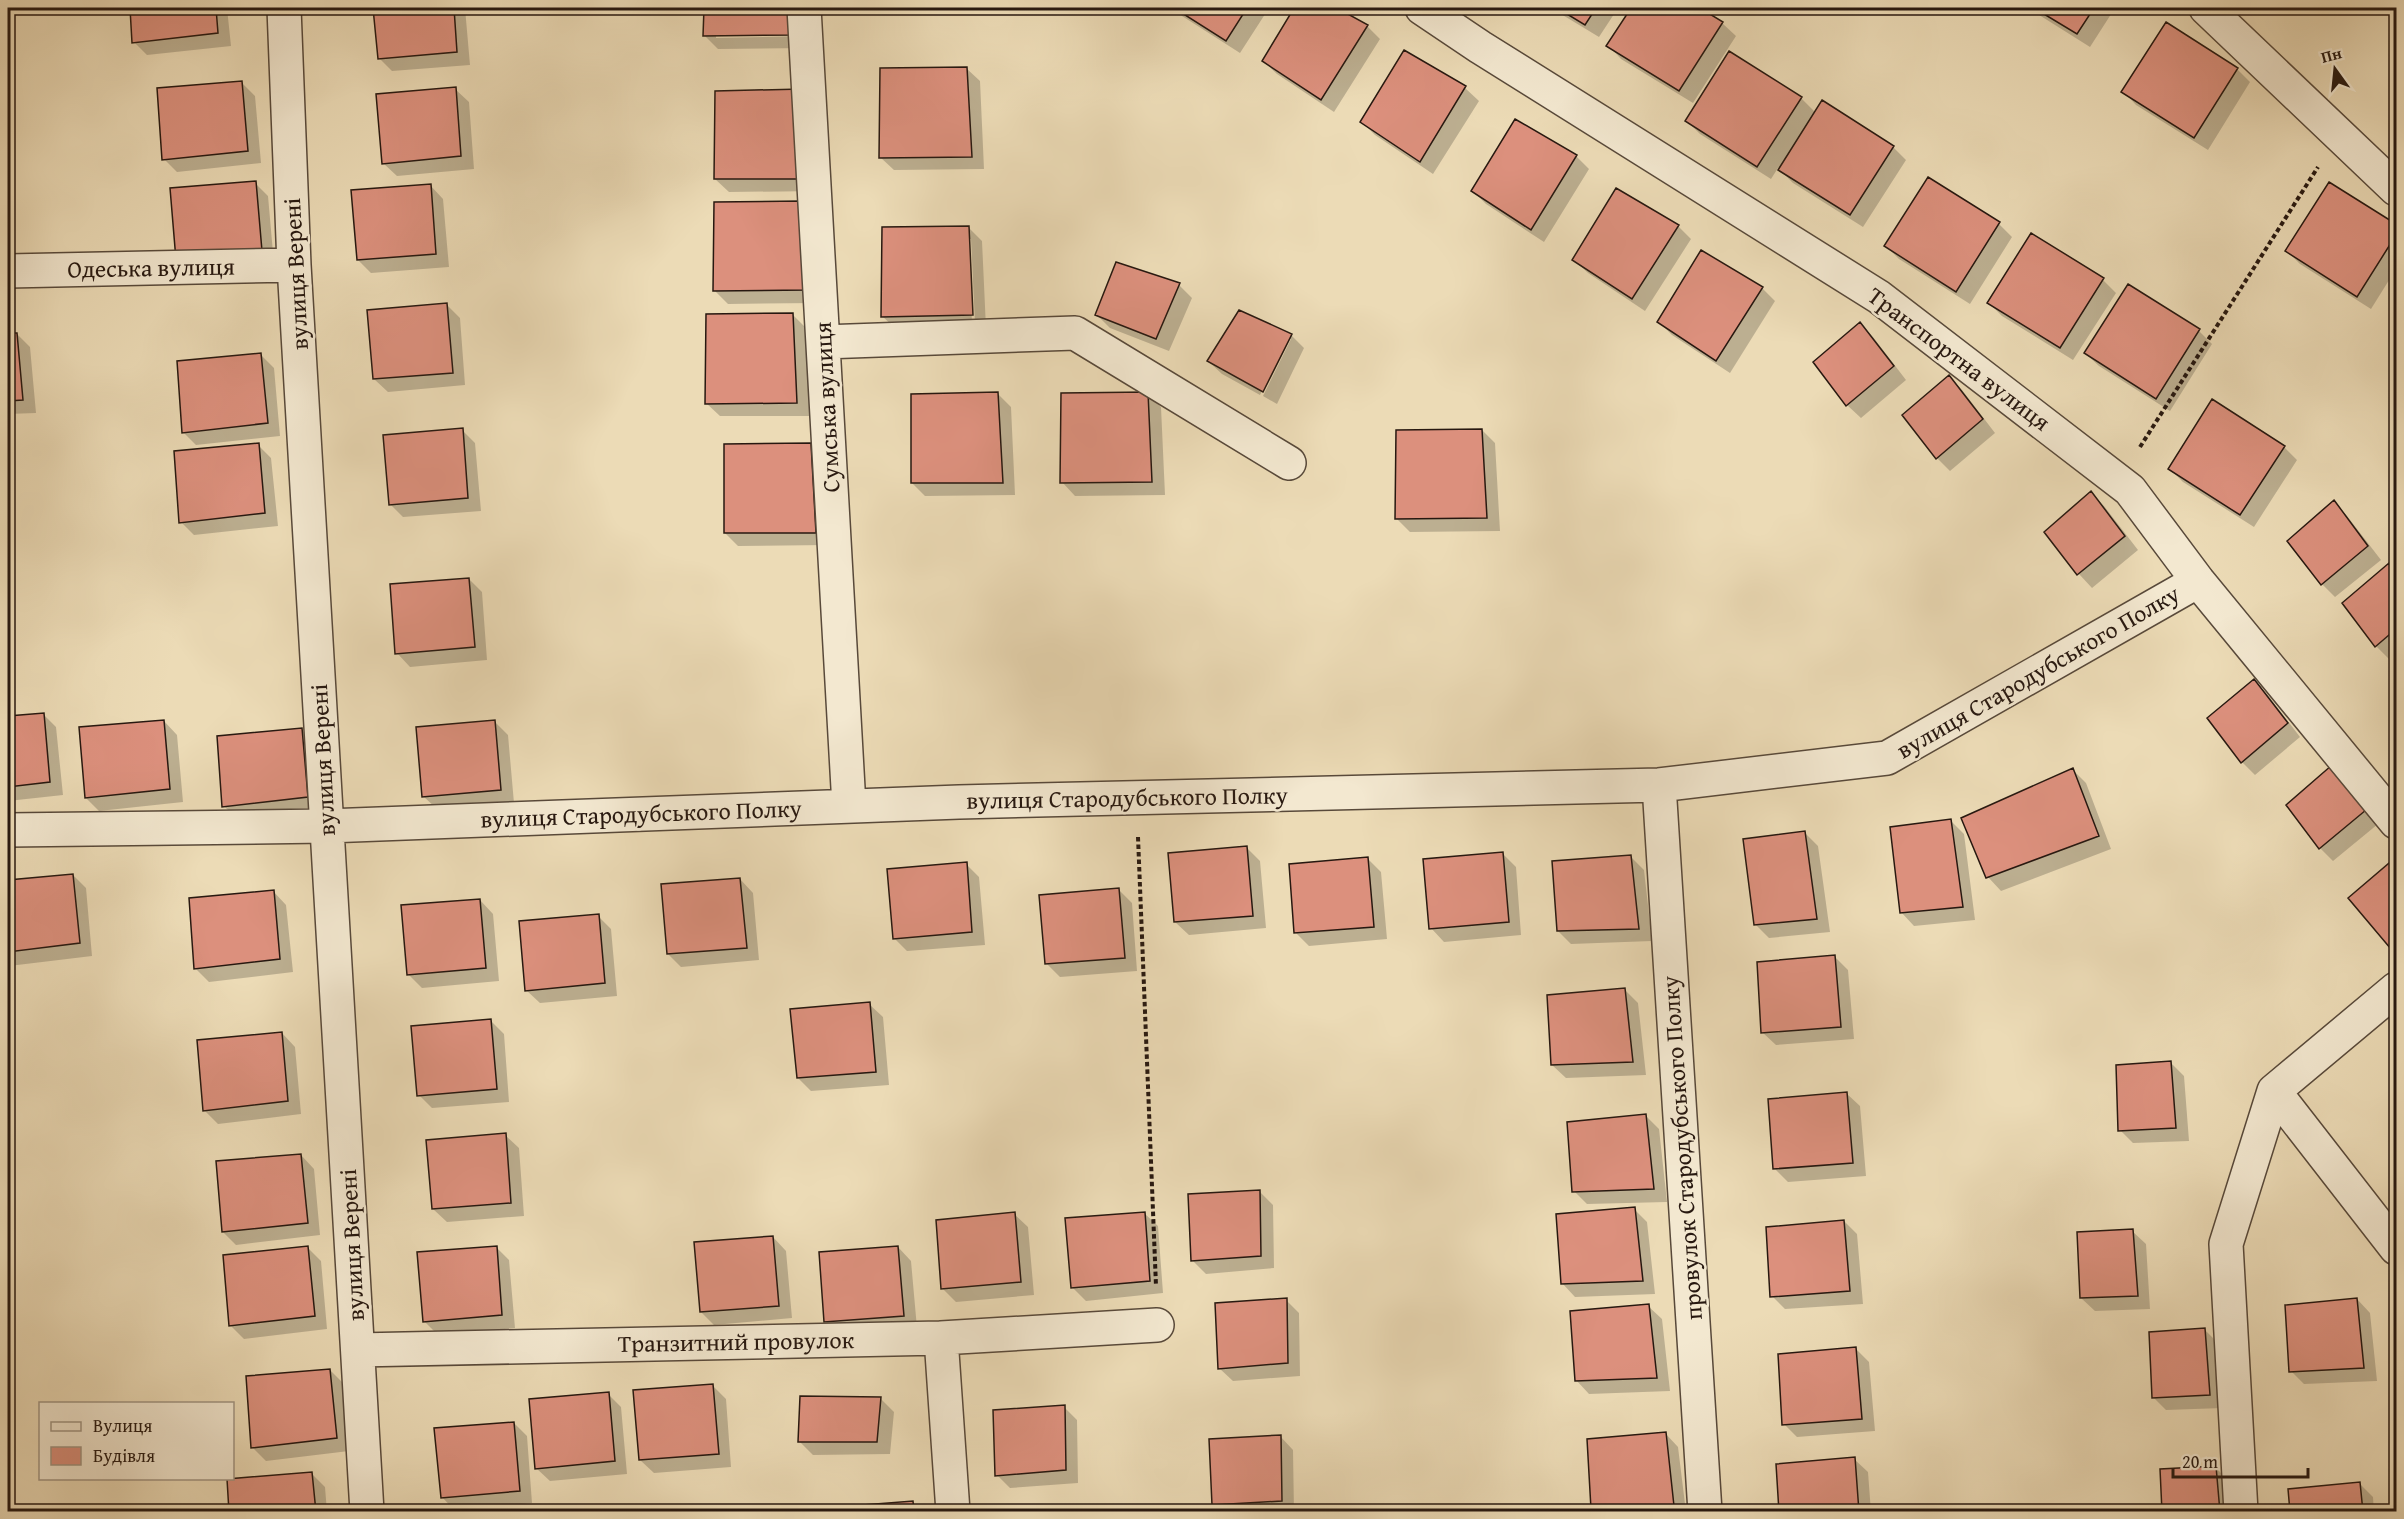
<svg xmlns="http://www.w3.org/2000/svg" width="2404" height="1519" font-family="'Gentium Book Plus',serif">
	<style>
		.shadow { fill: #0003; fill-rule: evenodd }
		.building { fill: #dc907d; stroke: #271810; stroke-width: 1.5 }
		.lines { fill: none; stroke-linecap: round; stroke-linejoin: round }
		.minor-casing { stroke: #58493a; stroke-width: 36 }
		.path { stroke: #271810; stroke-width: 4; stroke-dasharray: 4.5 3; stroke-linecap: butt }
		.minor { stroke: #f3e8d0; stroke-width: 33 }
		.labels { text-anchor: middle; stroke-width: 5; stroke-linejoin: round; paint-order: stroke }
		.street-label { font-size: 24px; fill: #271810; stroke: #f3e8d0 }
	</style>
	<rect width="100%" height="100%" fill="#ecdbb6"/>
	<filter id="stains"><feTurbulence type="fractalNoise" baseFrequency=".00333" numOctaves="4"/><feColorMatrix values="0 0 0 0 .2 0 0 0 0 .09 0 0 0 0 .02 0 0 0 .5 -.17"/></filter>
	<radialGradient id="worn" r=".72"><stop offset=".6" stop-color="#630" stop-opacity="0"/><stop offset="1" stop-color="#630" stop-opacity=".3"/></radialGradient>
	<path class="shadow" d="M131,8H227L231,46L147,55L134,42Z
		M375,8H465L470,65L392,71L379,58Z
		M705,8H806L808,48L718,49L705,36ZM803,33V36L716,38V35Z
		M1174,8H1269L1240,53L1182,16Z
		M1296,8H1334L1367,26L1380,39L1334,112L1277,74L1263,61Z
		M1551,8H1618L1599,37Z
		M1633,8H1698L1722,23L1736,36L1693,103L1621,59L1608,45Z
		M2028,8H2115L2090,47Z
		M1405,52L1465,88L1479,101L1433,174L1375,135L1362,122Z
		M1730,53L1801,98L1815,112L1822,102L1893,147L1906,160L1863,227L1793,183L1778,168L1771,179L1700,134L1687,121Z
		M966,68L980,81L984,169L894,170L880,157Z
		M2237,69L2250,82L2208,150L2136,105L2123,91Z
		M241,82L255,96L261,163L177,172L164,159Z
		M455,89L469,102L474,169L397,176L383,163Z
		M716,92L819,191L729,192L715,179Z
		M1576,156L1589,169L1544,242L1486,204L1473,191Z
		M1928,179L1999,224L2012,237L1970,304L1899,259L1886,246Z
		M255,183L268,196L274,264L178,259Z
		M2330,184L2396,226V269L2371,309L2300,264L2287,251Z
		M430,185L443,199L449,267L371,273L358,260Z
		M716,204L818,303L728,304L715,291Z
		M1678,226L1691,239L1645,311L1588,273L1574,260Z
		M968,227L982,241L986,328L896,329L882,316ZM968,239H971L975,323H972Z
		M2103,280L2116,293L2073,360L2002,316L1989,303Z
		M1179,285L1192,298L1169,351L1110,328L1097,315Z
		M2128,286L2199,331L2212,344L2170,411L2099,366L2085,353Z
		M1762,288L1775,301L1730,373L1672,335L1659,322Z
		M446,304L460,318L465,385L388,392L374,379Z
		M792,314L805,327L810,416H720L706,403Z
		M1860,324L1873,337L1906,380L1861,418L1847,405L1815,363Z
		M17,334L30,347L36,413L8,414V335Z
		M1291,335L1304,348L1277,404L1263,396L1291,339H1288L1260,395L1222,374L1208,361Z
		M261,355L274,368L280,436L196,445L183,432Z
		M1949,377L1962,390L1995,433L1950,471L1937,458Z
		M1147,393L1161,407L1165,495L1075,496L1062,482Z
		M998,394L1011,407L1015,495L925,496L912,483Z
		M462,430L475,443L481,511L403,517L390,504Z
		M1482,430L1495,443L1500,531L1410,532L1397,519Z
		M810,444L824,457L828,545L738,546L725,533Z
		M258,445L271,458L278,526L194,535L181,522Z
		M2284,447L2297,460L2254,527L2183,482L2170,469Z
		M2091,493L2104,506L2138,550L2092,588L2079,574L2046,532Z
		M2334,503L2347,516L2381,560L2335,597L2322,584Z
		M2388,565L2396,573V653L2389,659L2376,646Z
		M469,579L482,592L487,660L410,667L397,653Z
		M2254,681L2267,694L2300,737L2255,775L2242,762Z
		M43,714L56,727L63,795L8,801V717Z
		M164,721L177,735L183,802L99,811L86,798Z
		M495,722L508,735L514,803L437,809L423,796Z
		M301,729L315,743L321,810L237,819L224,806Z
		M2332,768L2378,824L2333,861L2320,848Z
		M2073,770L2086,783L2111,849L2001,891L1988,877L1963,818Z
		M1951,821L1964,834L1975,920L1914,926L1901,912Z
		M1805,833L1818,846L1830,932L1769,938L1755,924Z
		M1247,848L1260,861L1266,928L1189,935L1175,922Z
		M1502,853L1516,867L1521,935L1444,942L1431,928Z
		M1630,856L1644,870L1652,941L1571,944L1558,931Z
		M1368,859L1381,872L1387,939L1309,946L1296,933Z
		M2395,860L2396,862V953L2350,898Z
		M966,864L979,877L985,945L907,951L894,938Z
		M73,875L86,888L92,956L9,966L8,881Z
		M740,879L753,893L759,960L681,967L668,954Z
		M1119,890L1132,903L1137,971L1060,977L1047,964Z
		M273,891L286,905L293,972L209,982L196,969Z
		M480,900L493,914L499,981L422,988L408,974Z
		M598,916L611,929L617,996L540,1003L526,990Z
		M1835,957L1848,970L1854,1039L1776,1045L1762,1032Z
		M1625,990L1638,1003L1646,1075L1566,1078L1552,1065Z
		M869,1004L883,1017L889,1085L811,1091L798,1078Z
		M491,1021L504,1034L509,1102L432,1108L419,1095Z
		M282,1033L295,1047L301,1114L218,1124L204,1110Z
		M2171,1063L2184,1076L2189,1141L2133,1143L2120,1130Z
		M1846,1093L1860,1106L1866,1176L1788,1182L1774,1168Z
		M1646,1116L1659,1129L1667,1202L1587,1204L1574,1191Z
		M505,1135L519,1148L524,1216L447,1222L433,1209Z
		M301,1155L314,1169L320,1235L236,1245L223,1232Z
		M1260,1192L1273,1205L1274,1268L1206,1274L1193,1261Z
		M1634,1209L1647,1222L1655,1294L1575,1297L1562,1283Z
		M1144,1213L1158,1226L1163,1293L1086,1301L1072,1287Z
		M1014,1214L1028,1227L1034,1295L956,1302L943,1289Z
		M1844,1221L1857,1234L1863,1304L1785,1309L1772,1296Z
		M2132,1231L2146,1244L2150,1309L2095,1311L2081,1298Z
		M773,1237L786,1251L792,1318L714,1325L701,1312Z
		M496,1247L509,1260L515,1328L438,1335L424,1321Z
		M898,1247L911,1261L917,1328L839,1335L826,1322Z
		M308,1248L321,1261L327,1329L244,1339L230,1325Z
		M2357,1299L2370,1313L2377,1381L2304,1384L2291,1371Z
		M1286,1300L1299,1313L1300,1376L1233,1381L1219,1368Z
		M1648,1306L1662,1319L1670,1391L1589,1394L1576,1380Z
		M2205,1330L2218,1343L2223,1408L2166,1410L2153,1397Z
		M1856,1349L1869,1362L1875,1431L1797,1437L1784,1424Z
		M330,1370L343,1383L349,1451L266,1461L252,1447Z
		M712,1385L726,1399L731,1467L654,1473L640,1460Z
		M608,1394L621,1407L627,1474L550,1481L536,1468Z
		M880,1398L894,1412L890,1454L813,1455L800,1442Z
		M1064,1407L1077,1420L1078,1483L1010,1488L997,1475Z
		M514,1423L527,1436L532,1503L455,1511L442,1497Z
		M1665,1433L1678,1447L1686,1512H1596L1593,1508Z
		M1280,1436L1293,1450L1294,1512H1220L1213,1505Z
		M1854,1459L1868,1472L1871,1512H1781Z
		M2216,1468L2229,1481L2231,1512H2163Z
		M311,1473L325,1487L327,1512H231Z
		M2360,1484L2373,1497L2374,1512H2291Z
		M913,1502L922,1512H814Z"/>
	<path class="building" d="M130,8H216L218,33L132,43Z
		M373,8H454L457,52L378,59Z
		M704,8H794L795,35L703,36Z
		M1174,8H1247L1226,41Z
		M1294,8H1337L1368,25L1321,100L1262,61Z
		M1557,8H1596L1585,25Z
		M1631,8H1700L1723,22L1679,91L1606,46Z
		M2034,8H2094L2077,34Z
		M2166,22L2238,68L2194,138L2121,92Z
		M1404,50L1466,86L1420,162L1360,122Z
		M1729,51L1802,97L1757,167L1685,121Z
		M967,67L972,157L879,158L880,68Z
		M242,81L248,151L162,160L157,88Z
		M456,87L461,156L382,164L376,94Z
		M802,89L806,179H714L715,91Z
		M1822,100L1894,146L1850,215L1778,170Z
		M1515,119L1577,155L1531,230L1471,191Z
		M1928,177L2000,222L1956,292L1884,246Z
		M256,181L262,251L176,260L170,188Z
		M2329,182L2396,224V235L2357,297L2285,251Z
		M431,184L436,254L357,260L351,190Z
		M1616,188L1679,225L1632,299L1572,260Z
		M801,201L806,290L713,291L714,202Z
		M969,226L973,315L881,317L882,227Z
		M2031,233L2104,278L2060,348L1987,303Z
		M1701,250L1763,287L1716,361L1657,322Z
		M1116,262L1180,283L1156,339L1095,315Z
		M2128,284L2200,329L2156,399L2084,353Z
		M447,303L453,373L373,379L367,310Z
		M1239,310L1292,334L1263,392L1207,361Z
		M793,313L797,403L705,404L706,314Z
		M1860,322L1894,366L1846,406L1813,362Z
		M8,333H17L23,400L8,401Z
		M261,353L268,423L182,433L177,361Z
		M1949,375L1983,419L1936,459L1902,415Z
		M998,392L1003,483H911V394Z
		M1148,392L1152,482L1060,483L1061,393Z
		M2212,399L2285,446L2240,515L2168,469Z
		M463,428L468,498L389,505L383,435Z
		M1482,429L1487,518L1395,519L1396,430Z
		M259,443L265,513L179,523L174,451Z
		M811,443L816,533H724V444Z
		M2091,491L2125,536L2077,575L2044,532Z
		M2334,500L2368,546L2321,585L2287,541Z
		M2389,563L2396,573V629L2375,647L2342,603Z
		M469,578L475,647L395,654L390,584Z
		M2254,679L2288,723L2241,763L2207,718Z
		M44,713L50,782L8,787V716Z
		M164,720L170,789L85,798L79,727Z
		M495,720L501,790L422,797L416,727Z
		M302,728L308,797L222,807L217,736Z
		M2332,765L2366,810L2319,849L2286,805Z
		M2073,768L2099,836L1986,878L1961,818Z
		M1951,819L1963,907L1900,913L1890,827Z
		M1805,831L1817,919L1754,925L1743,839Z
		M1247,846L1253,916L1174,922L1168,853Z
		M1503,852L1509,922L1429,929L1423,859Z
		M1631,855L1639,929L1557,931L1552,861Z
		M1368,857L1374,927L1294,933L1289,864Z
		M2395,858L2396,860V955L2348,898Z
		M967,862L972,932L893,939L887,869Z
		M73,874L80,943L8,952V880Z
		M740,878L747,948L667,954L661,884Z
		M1119,888L1125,958L1045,964L1039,895Z
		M274,890L280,959L194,969L189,898Z
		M480,899L486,968L407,975L401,905Z
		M599,914L605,983L525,991L519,921Z
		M1835,955L1841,1027L1761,1033L1757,962Z
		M1625,988L1633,1062L1551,1065L1547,995Z
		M870,1002L876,1072L797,1078L790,1009Z
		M491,1019L497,1089L417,1096L411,1026Z
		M282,1032L288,1101L203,1111L197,1040Z
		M2171,1061L2176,1128L2118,1131L2116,1065Z
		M1847,1092L1853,1163L1773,1169L1768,1099Z
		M1646,1114L1654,1189L1572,1192L1567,1122Z
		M506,1133L511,1203L432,1209L426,1140Z
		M301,1154L308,1223L222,1232L216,1161Z
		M1260,1190L1261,1256L1191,1261L1188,1194Z
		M1635,1207L1643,1281L1561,1284L1556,1214Z
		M1015,1212L1021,1282L941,1289L936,1220Z
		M1145,1212L1150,1281L1071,1288L1065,1218Z
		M1844,1220L1850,1291L1770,1297L1766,1227Z
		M2133,1229L2138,1296L2080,1298L2077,1232Z
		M773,1236L779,1306L700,1312L694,1242Z
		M308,1246L315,1316L229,1326L223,1255Z
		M497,1246L502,1315L423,1322L417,1252Z
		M898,1246L904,1316L824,1322L819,1252Z
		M1287,1298L1288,1363L1218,1369L1215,1303Z
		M2357,1298L2364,1368L2289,1372L2285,1305Z
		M1649,1304L1657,1378L1575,1381L1570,1311Z
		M2205,1328L2210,1395L2152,1398L2149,1332Z
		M1856,1347L1862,1419L1782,1425L1778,1354Z
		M330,1369L337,1438L251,1448L246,1376Z
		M713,1384L719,1454L639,1460L633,1390Z
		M609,1392L615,1461L535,1469L529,1399Z
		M800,1396L881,1397L877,1442H798Z
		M1065,1405L1066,1470L995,1476L993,1410Z
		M514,1422L520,1491L441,1498L434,1428Z
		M1666,1432L1674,1506L1591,1509L1587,1439Z
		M1281,1435L1282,1501L1212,1505L1209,1439Z
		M1855,1457L1859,1512H1779L1776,1464Z
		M2216,1466L2220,1512H2162L2160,1469Z
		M312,1472L316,1512H229L227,1479Z
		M2360,1482L2363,1512H2290L2288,1489Z
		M913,1501L914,1512H812V1509Z"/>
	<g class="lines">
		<g class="minor-casing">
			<path id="minor" d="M284,8L294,265L367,1512
				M804,8L849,806
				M1422,8L1480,47L1879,297L2130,490L2198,581L2396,822
				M2206,8L2396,189
				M8,271L294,265
				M823,342L1075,333L1289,463
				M1659,785L1705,1512
				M8,830L327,826L959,802L1659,785L1887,758L2198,581
				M2274,1091L2396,1248
				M2274,1091L2396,989
				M941,1338L1157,1325
				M358,1350L941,1338L953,1512
				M2241,1512L2226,1244L2274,1091"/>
		</g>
		<path class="path" d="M2140,447L2318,167
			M1138,837L1156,1286"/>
		<use href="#minor" class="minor"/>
	</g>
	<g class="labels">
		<g class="street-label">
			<text transform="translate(151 268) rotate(-1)" y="8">Одеська вулиця</text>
			<text transform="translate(296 274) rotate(-93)" y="8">вулиця Верені</text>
			<text transform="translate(1959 359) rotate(37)" y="8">Транспортна вулиця</text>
			<text transform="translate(827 407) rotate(-93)" y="8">Сумська вулиця</text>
			<text transform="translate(2038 672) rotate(-30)" y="8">вулиця Стародубського Полку</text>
			<text transform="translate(323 760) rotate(-93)" y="8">вулиця Верені</text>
			<text transform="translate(1127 798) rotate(-1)" y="8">вулиця Стародубського Полку</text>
			<text transform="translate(641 814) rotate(-2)" y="8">вулиця Стародубського Полку</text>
			<text transform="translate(1682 1148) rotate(-94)" y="8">провулок Стародубського Полку</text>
			<text transform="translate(352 1245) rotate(-93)" y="8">вулиця Верені</text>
			<text transform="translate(736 1342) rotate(-1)" y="8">Транзитний провулок</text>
		</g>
	</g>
	<rect width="2404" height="1519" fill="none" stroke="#ecdbb6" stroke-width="30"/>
	<rect x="9" y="9" width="2386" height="1501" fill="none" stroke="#271810" stroke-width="3"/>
	<rect x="15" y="15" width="2374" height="1489" fill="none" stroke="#271810" stroke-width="1.5"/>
	<rect x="39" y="1402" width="195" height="78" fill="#f3e8d0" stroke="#a19583" stroke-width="1.5"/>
	<rect x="51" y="1422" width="30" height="9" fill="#f3e8d0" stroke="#a19583" stroke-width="1.5"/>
	<text x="93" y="1432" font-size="18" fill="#271810">Вулиця</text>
	<rect x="51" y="1447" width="30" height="18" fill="#dc907d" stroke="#a19583" stroke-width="1.5"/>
	<text x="93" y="1462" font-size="18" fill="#271810">Будівля</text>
	<g transform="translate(2335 69) rotate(345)" stroke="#f3e8d0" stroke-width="4.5" paint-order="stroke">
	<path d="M0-4.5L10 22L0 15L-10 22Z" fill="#271810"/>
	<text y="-9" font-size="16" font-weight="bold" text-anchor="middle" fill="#271810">Пн</text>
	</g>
	<path d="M2173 1468v9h135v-9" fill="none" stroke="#271810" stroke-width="3"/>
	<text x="2182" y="1468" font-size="18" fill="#271810" stroke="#f3e8d0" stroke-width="4.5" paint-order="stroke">20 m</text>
	<rect width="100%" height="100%" filter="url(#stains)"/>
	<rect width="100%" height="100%" fill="url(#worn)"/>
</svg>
